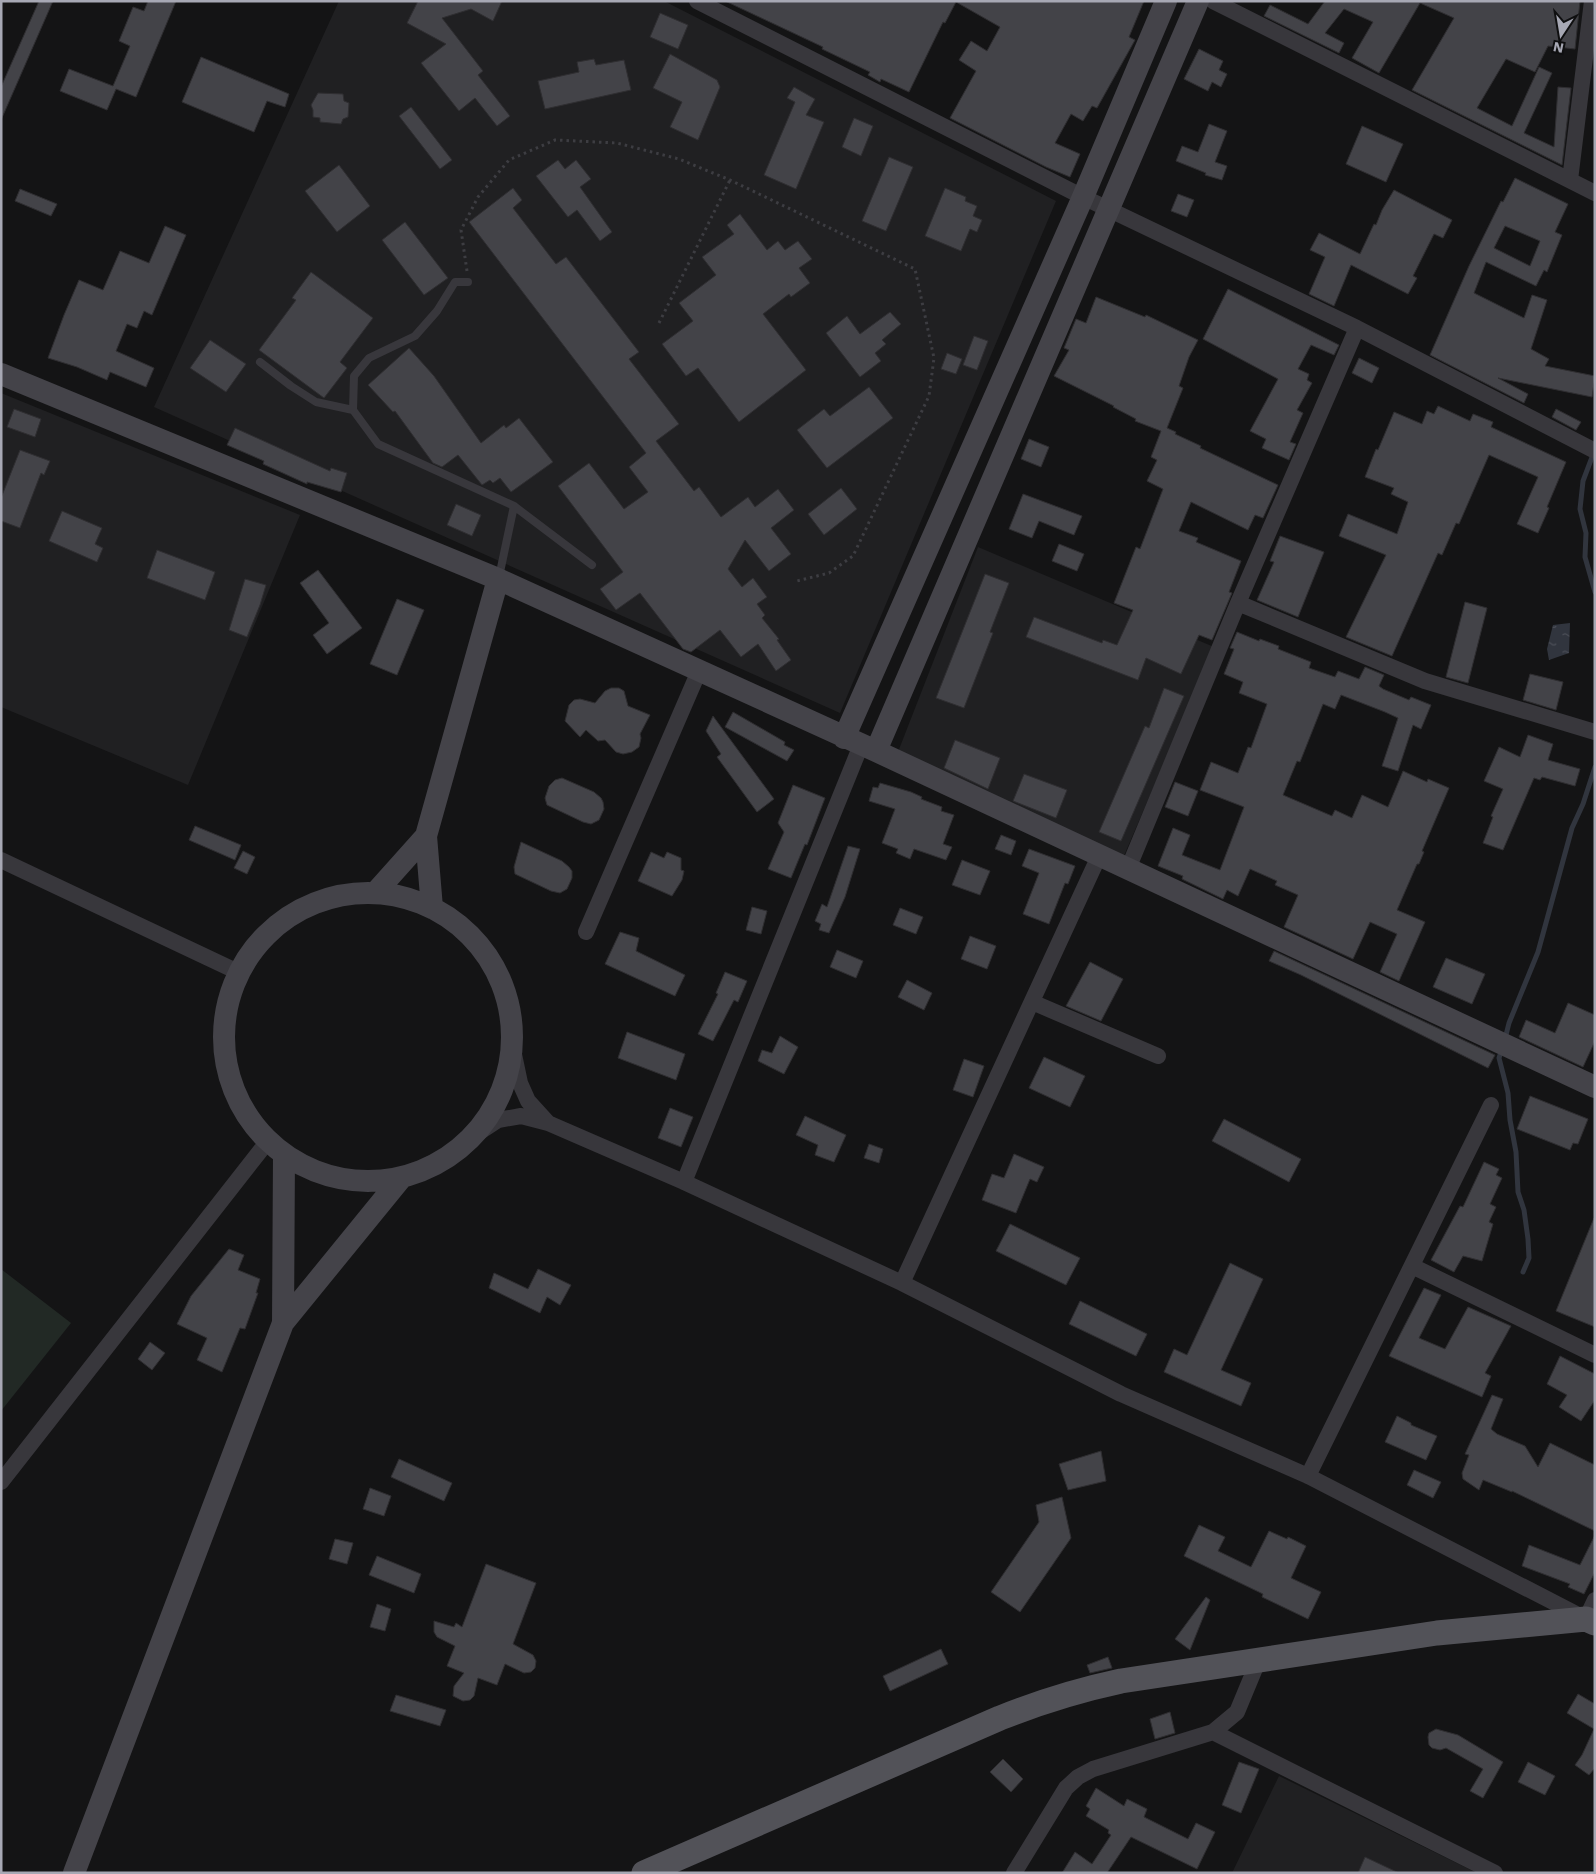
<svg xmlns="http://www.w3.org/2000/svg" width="1596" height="1874" font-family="'Work Sans',sans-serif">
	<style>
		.built { fill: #202022 }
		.pitch { fill: #222925 }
		.water { fill: url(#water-ripples) }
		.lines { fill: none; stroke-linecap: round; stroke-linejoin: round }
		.stream { stroke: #31353e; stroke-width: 5 }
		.building { fill: #434348; stroke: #2f2e31; fill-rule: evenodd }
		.path { stroke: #3d3d42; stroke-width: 3; stroke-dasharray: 2.5 4; stroke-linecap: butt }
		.lane { stroke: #38373c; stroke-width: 8 }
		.street { stroke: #38373c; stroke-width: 16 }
		.secondary { stroke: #444349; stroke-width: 22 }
		.primary { stroke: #525258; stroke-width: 25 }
	</style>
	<defs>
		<pattern id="water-ripples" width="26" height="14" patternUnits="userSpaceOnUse" patternTransform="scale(1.25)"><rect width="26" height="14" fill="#31353e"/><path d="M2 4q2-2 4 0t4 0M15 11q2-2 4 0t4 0" fill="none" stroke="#4c4f58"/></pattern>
	</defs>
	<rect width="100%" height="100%" fill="#141415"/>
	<path class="built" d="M339,1H664L1056,201L840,713L154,407Z
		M1,393L300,515L188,785L1,707Z
		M978,547L1214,647L1123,858L896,757Z
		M1279,1776L1477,1873H1232Z"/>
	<path class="pitch" d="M1,1269L71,1323L1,1411Z"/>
	<path class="water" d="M1570,623L1569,653L1549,660L1547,649L1553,625Z"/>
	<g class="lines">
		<path class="stream" d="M1594,452L1583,481L1580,509L1586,533L1585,557L1595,592
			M1505,1039L1509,1023L1538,952L1572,828L1583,804L1595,767
			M1502,1049L1499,1058L1508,1093L1510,1120L1516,1152L1518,1192L1524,1210L1528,1239L1529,1258L1523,1272"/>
	</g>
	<path class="building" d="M39,1H53L1,120V87Z
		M148,1H176L136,97L116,89L107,110L60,91L69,69L113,86L130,46L119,41L133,7L144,11Z
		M418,1H502L493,21L471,9L442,18L483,71L478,75L510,116L497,126L475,98L459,111L421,63L446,44L407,23Z
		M725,1H1144L1129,37L1135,40L1097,108L1092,106L1083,121L1071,114L1055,143L1080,154L1070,177L1046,167L950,118L976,71L959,60L971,41L987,51L1000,27L956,2L945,23L943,22L909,92L881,79L880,82L868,75L870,72L822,49L823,47Z
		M1325,1H1580L1575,49L1548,46L1535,72L1506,59L1477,108L1512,126L1539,67L1552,73L1524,133L1554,147L1558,87L1571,88L1562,165L1412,90L1454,18L1420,3L1379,73L1352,58L1373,22L1344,9L1325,33L1344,43L1339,53L1264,16L1270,5L1308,24Z
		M660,13L688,25L678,49L650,37Z
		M1199,49L1223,61L1219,70L1227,74L1221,87L1212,82L1208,91L1184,79Z
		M670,54L717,80L720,87L698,140L670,127L682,102L653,88Z
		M201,57L289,94L285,107L267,101L254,132L182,102Z
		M594,59L596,65L624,60L631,90L545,109L538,81L579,72L577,62Z
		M794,87L815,99L806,115L824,122L796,189L764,175L795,102L787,98Z
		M318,93L343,94L344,101L349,103L348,117L343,119L341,124L320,122V118L313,117V110L311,105Z
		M411,107L452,160L440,169L399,116Z
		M854,118L873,126L861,156L842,147Z
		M1209,124L1227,131L1215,162L1227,166L1222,180L1205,175L1206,173L1176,161L1182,146L1198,152Z
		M1362,126L1403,144L1386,182L1346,164Z
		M889,157L913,167L886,231L862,221Z
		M558,160L565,169L576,160L591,179L580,187L612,232L600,241L577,210L568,217L536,176Z
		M339,165L370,206L337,232L305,191Z
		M1515,178L1568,204L1555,232L1562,235L1547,272L1544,270L1536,286L1486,262L1474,293L1524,318L1532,295L1547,300L1531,349L1549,359L1545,366L1595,376L1592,397L1498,378L1528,394L1524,403L1430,355L1469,266L1501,201L1503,202ZM1505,226L1540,241L1530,266L1494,248Z
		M513,188L522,200L513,208L556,264L566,257L639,352L629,359L679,424L656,441L694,491L699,487L721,517L748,497L755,507L778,489L794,510L771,528L791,554L769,571L745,540L728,569L742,587L753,578L767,597L757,604L765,615L762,618L779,639L777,640L791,660L776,671L758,644L741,657L720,630L691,652L683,649L640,593L616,610L600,589L623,572L558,486L589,463L624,509L648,492L629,467L646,453L469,222Z
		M945,188L966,197L965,201L977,206L973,216L982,220L977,232L970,229L961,251L925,236Z
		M20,189L57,204L51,216L15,201Z
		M1394,190L1452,220L1443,238L1434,234L1413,276L1417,278L1408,294L1351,265L1334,306L1309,294L1325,257L1310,250L1319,233L1360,254L1374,224L1376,225L1382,210Z
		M1178,194L1194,200L1187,217L1171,211Z
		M740,214L767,250L778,241L785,250L798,241L812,259L799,268L810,283L791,297L789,294L763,314L806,370L739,422L698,368L686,376L662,344L693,321L679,303L716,275L702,257L734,234L727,225Z
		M405,222L448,278L424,295L382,240Z
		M165,226L186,235L152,315L144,311L137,328L127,324L116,351L154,368L146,387L110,372L107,380L77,367L48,358L64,315L79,280L103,290L120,251L149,263Z
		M311,272L373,318L340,362L347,368L324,398L259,350L296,300L292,298Z
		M1228,289L1339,345L1334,355L1311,345L1298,369L1309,374L1307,380L1312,383L1297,410L1303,413L1290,442L1296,444L1289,460L1262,448L1266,439L1250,431L1278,379L1203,339Z
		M1096,297L1145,317L1146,315L1198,340L1189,357L1179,386L1183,388L1167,428L1176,432L1175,434L1201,446L1200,448L1278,485L1263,518L1255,515L1248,530L1191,502L1179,531L1198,538L1196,542L1241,561L1229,592L1232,593L1212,640L1199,635L1181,674L1146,658L1138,680L1026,637L1034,617L1102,643L1103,640L1117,645L1133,610L1114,603L1136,547L1140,549L1163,489L1147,481L1157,460L1151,457L1161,431L1135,421L1136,419L1113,407L1114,406L1054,376L1069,350L1064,348L1076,319L1086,323Z
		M890,312L901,324L882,340L886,344L875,353L881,361L860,377L826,333L847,316L860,334Z
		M974,336L988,341L977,370L963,365Z
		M210,340L246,364L226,392L190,368Z
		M409,348L434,376L481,443L504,425L506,428L519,418L553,462L511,492L500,478L493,483L490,480L482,485L458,455L442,467L433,463L395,411L393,412L368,385Z
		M947,353L962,359L956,374L941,369Z
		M1359,358L1379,368L1372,383L1352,373Z
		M869,387L893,418L827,468L797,430L824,409L830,416Z
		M1438,406L1470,421L1473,414L1493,422L1491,427L1566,462L1547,507L1549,508L1538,533L1517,524L1538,477L1489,455L1459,524L1456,523L1442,555L1438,553L1392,656L1346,637L1386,555L1339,536L1348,514L1397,534L1408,502L1391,494L1394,488L1365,477L1376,449L1378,450L1394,412L1422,424L1427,411L1434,414Z
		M14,409L41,419L35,437L7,427Z
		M1556,409L1581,422L1576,430L1552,417Z
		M235,428L330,471L331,468L347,473L341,492L307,482V484L263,464L264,461L227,445Z
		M1029,439L1049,447L1041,467L1021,459Z
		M20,450L50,461L44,475L41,473L20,528L1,521V498Z
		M841,488L857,509L824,535L808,514Z
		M1023,494L1082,516L1074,535L1039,521L1032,538L1009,529Z
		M456,504L481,515L472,536L447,525Z
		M62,511L102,528L95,544L103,548L97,562L49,541Z
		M1280,536L1324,552L1298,617L1257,600L1274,562L1270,561Z
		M1059,544L1084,554L1077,571L1052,561Z
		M157,550L215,572L205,600L147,578Z
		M318,570L362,628L327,654L313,635L329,623L300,583Z
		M985,574L1009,583L990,632L993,633L964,708L936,698Z
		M245,579L266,585L260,605L247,637L229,630Z
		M397,599L424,610L397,675L370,664Z
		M1465,602L1487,608L1468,683L1446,677Z
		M1237,632L1259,641L1260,639L1279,646L1278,649L1311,662L1309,668L1335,677L1338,671L1359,679L1365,667L1384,675L1379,686L1383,689L1409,700L1411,697L1431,705L1421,729L1413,725L1398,771L1382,766L1398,718L1385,712L1341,695L1335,709L1323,704L1300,762L1297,761L1283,795L1332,816L1335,810L1352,818L1362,795L1388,807L1403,771L1427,782L1428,779L1449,788L1422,851L1424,852L1419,864H1417L1397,910L1425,922L1399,981L1380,972L1397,934L1370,922L1353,959L1284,927L1298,895L1275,885L1277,881L1250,869L1238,896L1227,890L1223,899L1182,879L1183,876L1158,866L1173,828L1190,835L1182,855L1220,870L1244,807L1200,790L1211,762L1238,773L1248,747L1251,748L1267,704L1239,693L1243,682L1224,674L1234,649L1230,648Z
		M1530,674L1563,682L1556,710L1523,700Z
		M611,688H619L624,691L628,706L650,715L640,734L641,738L639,747L632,752L623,754L616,752L605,740L598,741L586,730L580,737L565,721L569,705L574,700L580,699L595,703L605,691Z
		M1164,688L1184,696L1121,841L1099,832L1145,726L1149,728Z
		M733,712L785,742L784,745L794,750L787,761L725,727Z
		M713,716L774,799L757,812L717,757L721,754L706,731Z
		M1528,735L1553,744L1548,760L1580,769L1575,786L1542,777L1540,780L1534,778L1503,850L1483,843L1493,817L1491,816L1503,789L1484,781L1499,747L1520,757Z
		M955,740L1000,758L988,789L944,768Z
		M1024,774L1067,790L1056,818L1013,801Z
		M562,778L594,792L601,798L603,802L604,809L599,820L591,824L583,822L547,805L545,798L549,786L555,780Z
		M1175,782L1198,791L1188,816L1165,807Z
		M880,783L911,792L922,797L921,799L942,807L941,811L954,815L943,844L952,847L946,860L914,849L910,859L896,853L898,849L882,843L895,809L869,801L873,787L878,788Z
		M793,785L825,798L807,845L805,844L791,878L768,869L784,832L778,823Z
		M195,826L241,845L235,860L189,840Z
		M1001,835L1016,841L1011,855L995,849Z
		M521,842L562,861L569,867L572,871V878L567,889L560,893L551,891L515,874L514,867Z
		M848,846L860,849L845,897L829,933L819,930L821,924L815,921L822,904L827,907Z
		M1029,849L1075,866L1068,884L1065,883L1049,924L1023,914L1039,873L1022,866Z
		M243,851L255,857L247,874L234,868Z
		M651,852L664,858L667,852L681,858V870L684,871L682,880L672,896L638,881Z
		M962,860L990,871L980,895L952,885Z
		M752,907L767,911L761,934L746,930Z
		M900,908L923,917L916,934L893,925Z
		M620,932L639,938L636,951L685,975L675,996L605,964Z
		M970,936L996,946L987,969L961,959Z
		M837,950L863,961L856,978L830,967Z
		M1274,951L1495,1055L1488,1068L1301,975L1269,961Z
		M1446,958L1485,974L1472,1004L1433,987Z
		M1090,962L1123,979L1101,1021L1066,1006Z
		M725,972L747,981L738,1002L734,1000L713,1041L698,1034L718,994L716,993Z
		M907,980L932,993L924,1010L898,997Z
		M1568,1003L1595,1015V1041L1583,1067L1519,1037L1526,1020L1555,1033Z
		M627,1032L685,1054L676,1080L618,1058Z
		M780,1036L798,1047L784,1074L758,1061L762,1050L772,1053Z
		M1044,1057L1085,1076L1070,1107L1029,1088Z
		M964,1059L984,1066L973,1097L953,1090Z
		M1530,1096L1588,1119L1578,1144L1573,1143L1570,1150L1517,1129Z
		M670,1108L693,1117L681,1147L658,1138Z
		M805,1116L846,1135L834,1162L815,1155L818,1145L796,1135Z
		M1224,1119L1301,1159L1289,1182L1212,1141Z
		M869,1144L883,1149L879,1163L864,1158Z
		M1014,1154L1044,1167L1037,1182L1030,1179L1016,1213L982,1200L992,1174L1004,1178Z
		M1484,1162L1499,1169L1496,1175L1502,1178L1490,1204L1496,1207L1489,1222L1493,1224L1482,1261L1463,1256L1454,1272L1431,1260L1460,1206L1463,1207Z
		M1594,1218H1595V1327L1556,1311Z
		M1010,1224L1080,1258L1066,1285L996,1251Z
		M229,1249L244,1255L238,1270L260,1279L256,1293H258L245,1329L240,1328L222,1372L197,1360L207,1338L177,1324L191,1296Z
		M1230,1263L1263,1279L1221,1370L1251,1383L1241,1406L1164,1372L1174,1349L1187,1355Z
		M538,1269L571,1285L560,1305L547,1297L540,1313L489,1288L494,1273L528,1289Z
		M1424,1288L1441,1295L1419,1338L1445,1349L1468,1307L1511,1326L1485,1373L1491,1376L1482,1397L1389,1356Z
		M1080,1301L1147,1334L1136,1356L1069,1324Z
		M150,1342L165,1353L152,1370L138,1359Z
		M1560,1356L1595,1374V1400L1581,1421L1559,1407L1567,1395L1547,1384Z
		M1492,1395L1503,1399L1491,1429L1497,1434L1525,1446L1538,1467L1550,1443L1595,1465V1531L1512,1491V1492L1483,1480L1479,1490L1463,1479L1462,1473L1469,1455L1465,1454Z
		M1397,1416L1411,1423V1425L1437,1436L1426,1460L1385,1442Z
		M1101,1451L1106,1481L1068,1490L1059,1464Z
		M399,1459L452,1483L444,1501L391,1477Z
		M1414,1470L1441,1482L1433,1498L1407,1485Z
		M370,1488L391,1496L384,1516L363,1509Z
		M1062,1497L1071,1538L1020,1612L991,1592L1039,1522L1036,1505Z
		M1199,1525L1225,1537L1218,1551L1251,1567L1269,1531L1287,1539L1288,1537L1306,1546L1291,1578L1321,1592L1308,1619L1262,1597L1263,1594L1184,1556Z
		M1595,1535V1572L1584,1594L1568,1587L1570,1584L1522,1566L1529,1545L1580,1565Z
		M335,1539L353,1543L347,1564L329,1559Z
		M377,1556L421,1574L414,1593L369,1575Z
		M486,1564L536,1583L513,1644L533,1655L536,1661L535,1668L531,1672L524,1673L505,1664L497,1685L478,1678L474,1696L470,1700L463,1701L453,1696L454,1686L464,1673L447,1666L455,1646L437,1637L434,1632V1621L454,1627L456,1623L462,1627Z
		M1206,1597L1210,1600L1190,1650L1175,1639Z
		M377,1604L391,1609L385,1631L370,1627Z
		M941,1649L948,1664L890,1691L883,1676Z
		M1108,1657L1112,1668L1090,1673L1087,1665Z
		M1578,1694L1595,1704V1768L1589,1775L1575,1765L1582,1755L1594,1729L1567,1713Z
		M396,1695L446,1710L440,1726L390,1711Z
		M1170,1712L1175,1733L1155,1739L1150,1719Z
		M1436,1729L1458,1735L1503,1762L1483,1798L1470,1791L1483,1769L1446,1748L1440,1750L1432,1748L1429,1745L1428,1737L1429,1733Z
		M1003,1759L1023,1779L1011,1792L990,1772Z
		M1239,1762L1259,1769L1241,1813L1222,1805Z
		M1528,1762L1555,1776L1545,1795L1518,1782Z
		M1096,1788L1124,1806L1127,1799L1147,1809L1144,1817L1188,1839L1196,1823L1215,1832L1197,1869L1131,1837L1107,1873H1062L1075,1852L1092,1864L1111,1835L1108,1833L1109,1830L1086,1816L1090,1809L1086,1806Z
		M1365,1857L1399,1873H1358Z"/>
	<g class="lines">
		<path class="path" d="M467,271L461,230L478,197L509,160L555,140L617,143L679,159L730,180L915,269L934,358L929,396L853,556L829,573L797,581
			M659,323L730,180"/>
		<path class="lane" d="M468,282H455L437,311L415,336L369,358L354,376L353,410L378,444L514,506L592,565
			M260,362L291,386L316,402L353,410
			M499,577L514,506"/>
		<path class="street" d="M697,1L1083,197L1357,328L1595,451
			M1213,1L1595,193
			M1570,180L1592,1
			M1238,603L1425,681L1595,732
			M1,860L238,972
			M1128,869L1238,603L1357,328
			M586,932L699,671
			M1032,1002L1158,1056
			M512,1045L520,1083L528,1101L548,1123
			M472,1137L498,1120L521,1116L548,1123L684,1182L902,1283L1121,1394L1308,1476L1586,1619L1595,1600
			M684,1182L861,745
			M1412,1266L1595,1355
			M902,1283L1099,856
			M1308,1476L1491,1105
			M1,1482L268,1141
			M1213,1732L1495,1873
			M1014,1873L1066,1788L1078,1777L1093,1769L1213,1732L1237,1712L1259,1659"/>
		<path class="secondary" d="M1,374L498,579L876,751L1595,1087
			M844,738L1083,197L1166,1
			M876,751L1198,1
			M224 1037a144 144 0 1 1 288 0a144 144 0 1 1-288 0Z
			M375,893L426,836
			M432,908L426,836L498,579
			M283,1323L284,1154
			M74,1873L283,1323L402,1177"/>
		<path class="primary" d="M644,1873L1000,1718C1040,1702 1079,1690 1121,1681L1437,1633L1586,1619L1595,1623"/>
	</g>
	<rect width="1596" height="1874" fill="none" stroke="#a7a8b4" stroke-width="5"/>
	<g transform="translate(1561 35) rotate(192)" stroke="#0f0f10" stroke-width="4" paint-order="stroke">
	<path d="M0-4L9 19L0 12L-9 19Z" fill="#a7a8b4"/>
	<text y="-8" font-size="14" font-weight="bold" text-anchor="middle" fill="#a7a8b4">N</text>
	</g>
</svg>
